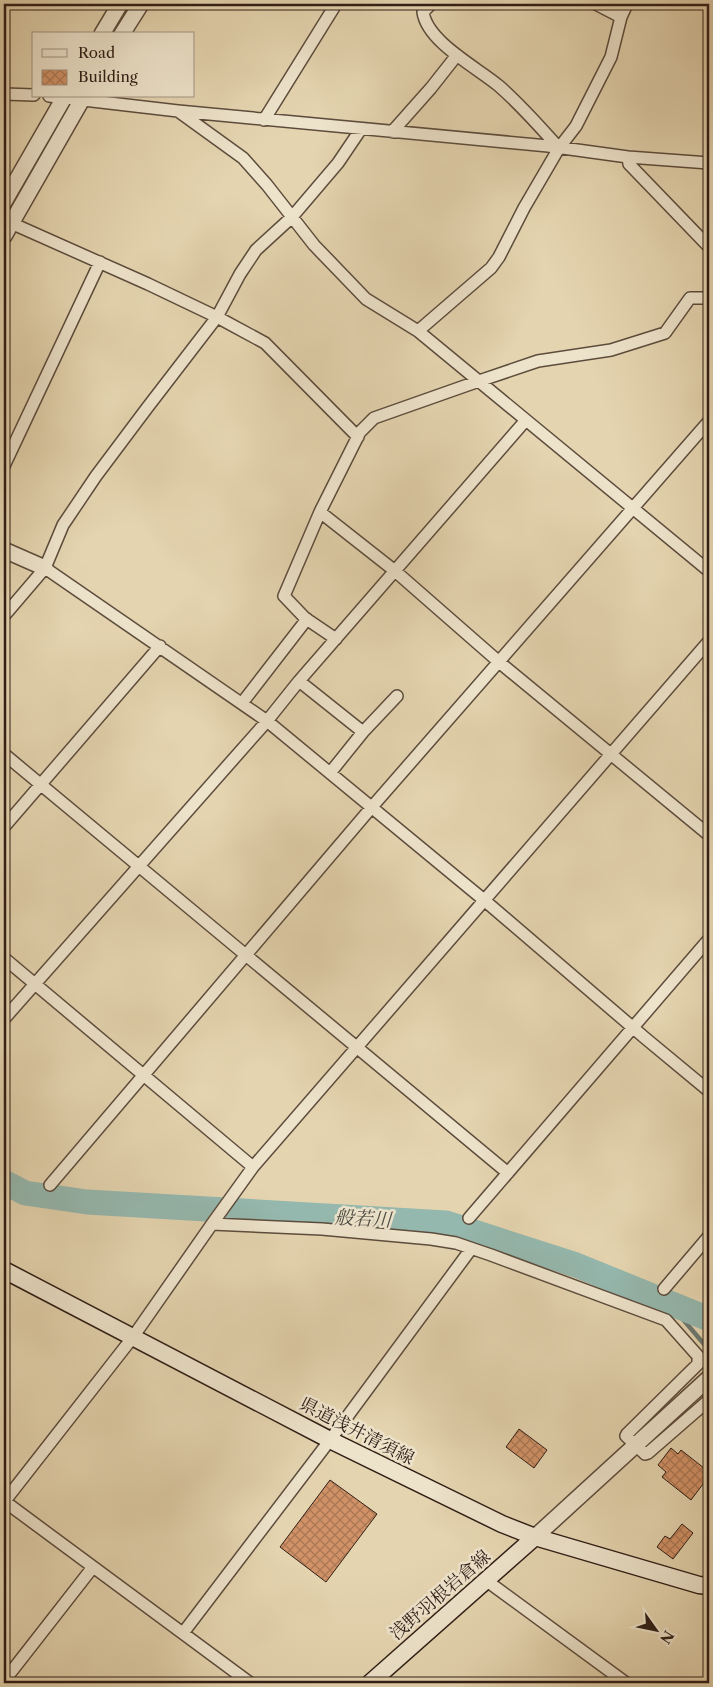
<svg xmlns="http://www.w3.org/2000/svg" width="713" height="1687" font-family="'Libre Caslon Text','Noto Serif JP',serif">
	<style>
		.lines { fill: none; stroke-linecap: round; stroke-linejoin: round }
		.stream { stroke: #6d7a72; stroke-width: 4.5 }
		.river { stroke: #95b8ae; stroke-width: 25 }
		.building { fill: url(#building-cross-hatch); stroke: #301e17 }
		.minor-casing { stroke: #5d4c3d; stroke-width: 14 }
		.tertiary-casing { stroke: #5d4c3d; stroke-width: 18 }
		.secondary-casing { stroke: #301e17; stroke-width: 19 }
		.minor { stroke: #ede3cb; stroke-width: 11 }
		.tertiary { stroke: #ede3cb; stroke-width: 15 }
		.secondary { stroke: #ede3cb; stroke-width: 16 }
		.labels { text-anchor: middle; stroke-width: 5; stroke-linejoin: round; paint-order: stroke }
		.street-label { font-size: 18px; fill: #301e17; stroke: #ede3cb }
		.water-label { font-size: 19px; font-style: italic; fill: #4e4c44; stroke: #ede3cb }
	</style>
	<defs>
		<pattern id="building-cross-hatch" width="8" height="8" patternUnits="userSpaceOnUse" patternTransform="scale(1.25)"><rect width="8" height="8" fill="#d19267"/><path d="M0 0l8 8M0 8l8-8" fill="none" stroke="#aa7754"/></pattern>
	</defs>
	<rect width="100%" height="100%" fill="#e4d4af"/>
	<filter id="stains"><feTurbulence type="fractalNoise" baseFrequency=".004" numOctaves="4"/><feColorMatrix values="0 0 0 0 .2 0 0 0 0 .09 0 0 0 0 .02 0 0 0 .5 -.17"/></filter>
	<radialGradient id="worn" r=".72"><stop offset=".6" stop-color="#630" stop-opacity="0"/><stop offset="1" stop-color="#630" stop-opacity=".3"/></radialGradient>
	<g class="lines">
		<path class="stream" d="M670,1304L709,1350"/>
		<path class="river" d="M4,1182L25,1193L87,1202L446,1223L576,1265L709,1319"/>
	</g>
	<path class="building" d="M519,1429L547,1450L534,1468L506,1447Z
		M671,1448L678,1454L681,1450L709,1472V1476L691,1500L662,1477L666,1472L658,1465Z
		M330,1480L377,1514L326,1582L280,1547Z
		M682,1524L693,1533L673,1559L657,1547L665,1536L670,1539Z"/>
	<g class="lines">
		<g class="minor-casing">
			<path id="minor" d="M431,4L423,12C427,42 478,68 499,86C521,105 540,127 559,148
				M596,4L621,17
				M4,94L34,95
				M49,96L178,111L548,146L628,157L709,163
				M178,111L243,158L267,185L314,245L366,299L418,331L709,571
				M264,120L336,4
				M392,132L431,88L457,55
				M628,157L629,164L709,247
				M11,223L148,284L217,317L265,343L358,437
				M418,331L491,268L499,257L524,208L559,148L576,126L611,57L621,17L627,4
				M4,466L100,262
				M320,512L395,571L499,662L709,835
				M45,568L267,721L484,900L645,1038L709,1091
				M4,616L45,568L63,525L96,476L147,408L217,317L240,274L256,250L292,217L338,163L361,129
				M336,639L305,618L284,596L320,512L360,432L374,418L479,381L538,361L611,350L665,333L690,298H709
				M299,681L363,732L330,773
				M242,703L307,619
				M363,732L397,696
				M4,754L508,1173
				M4,827L160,646
				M4,958L253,1167
				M4,1019L267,721L299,681L526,420
				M50,1185L371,808L709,421
				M469,1218L709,939
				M212,1224L322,1229L431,1239L456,1243L491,1255L666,1320L698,1356V1364L627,1434L626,1436L645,1454L648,1453L709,1400
				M664,1289L709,1236
				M4,1501L250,1683
				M4,1502L133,1337L212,1224L253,1167L709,641
				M487,1581L626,1683
				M183,1633L330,1440L471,1249
				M4,1681L93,1567"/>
		</g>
		<g class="tertiary-casing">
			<path id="tertiary" d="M102,34L120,4
				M122,34L141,4
				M4,202L65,96
				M4,236L84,96
				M4,550L45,568
				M535,1537L709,1378"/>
		</g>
		<g class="secondary-casing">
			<path id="secondary" d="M4,1270L330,1440L502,1524L535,1537L699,1585L709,1586
				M370,1683L535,1537"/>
		</g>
		<use href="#minor" class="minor"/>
		<use href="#tertiary" class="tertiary"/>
		<use href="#secondary" class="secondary"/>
	</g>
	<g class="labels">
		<g class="street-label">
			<text transform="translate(357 1431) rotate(27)" y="6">県道浅井清須線</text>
			<text transform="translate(440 1595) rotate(-41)" y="6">浅野羽根岩倉線</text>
		</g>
		<g class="water-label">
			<text transform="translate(363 1218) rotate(3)" y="7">般若川</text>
		</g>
	</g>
	<rect width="713" height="1687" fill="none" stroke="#e4d4af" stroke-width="20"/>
	<rect x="5" y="5" width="703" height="1677" fill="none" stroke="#301e17" stroke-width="2.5"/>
	<rect x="10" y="10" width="693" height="1667" fill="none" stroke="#301e17"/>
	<rect x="32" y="32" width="162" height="65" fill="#ede3cb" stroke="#a19483"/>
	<rect x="42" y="49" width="25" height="8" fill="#ede3cb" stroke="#a19483"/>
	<text x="78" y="58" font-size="15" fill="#301e17">Road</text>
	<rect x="42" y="70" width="25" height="15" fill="url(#building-cross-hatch)" stroke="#a19483"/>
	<text x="78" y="82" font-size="15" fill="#301e17">Building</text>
	<g transform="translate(656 1630) rotate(123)" stroke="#ede3cb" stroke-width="4" paint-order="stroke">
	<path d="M0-4L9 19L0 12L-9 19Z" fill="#301e17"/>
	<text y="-8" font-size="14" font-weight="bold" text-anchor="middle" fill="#301e17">N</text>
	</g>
	<rect width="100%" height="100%" filter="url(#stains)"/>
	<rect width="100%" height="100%" fill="url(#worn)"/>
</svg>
